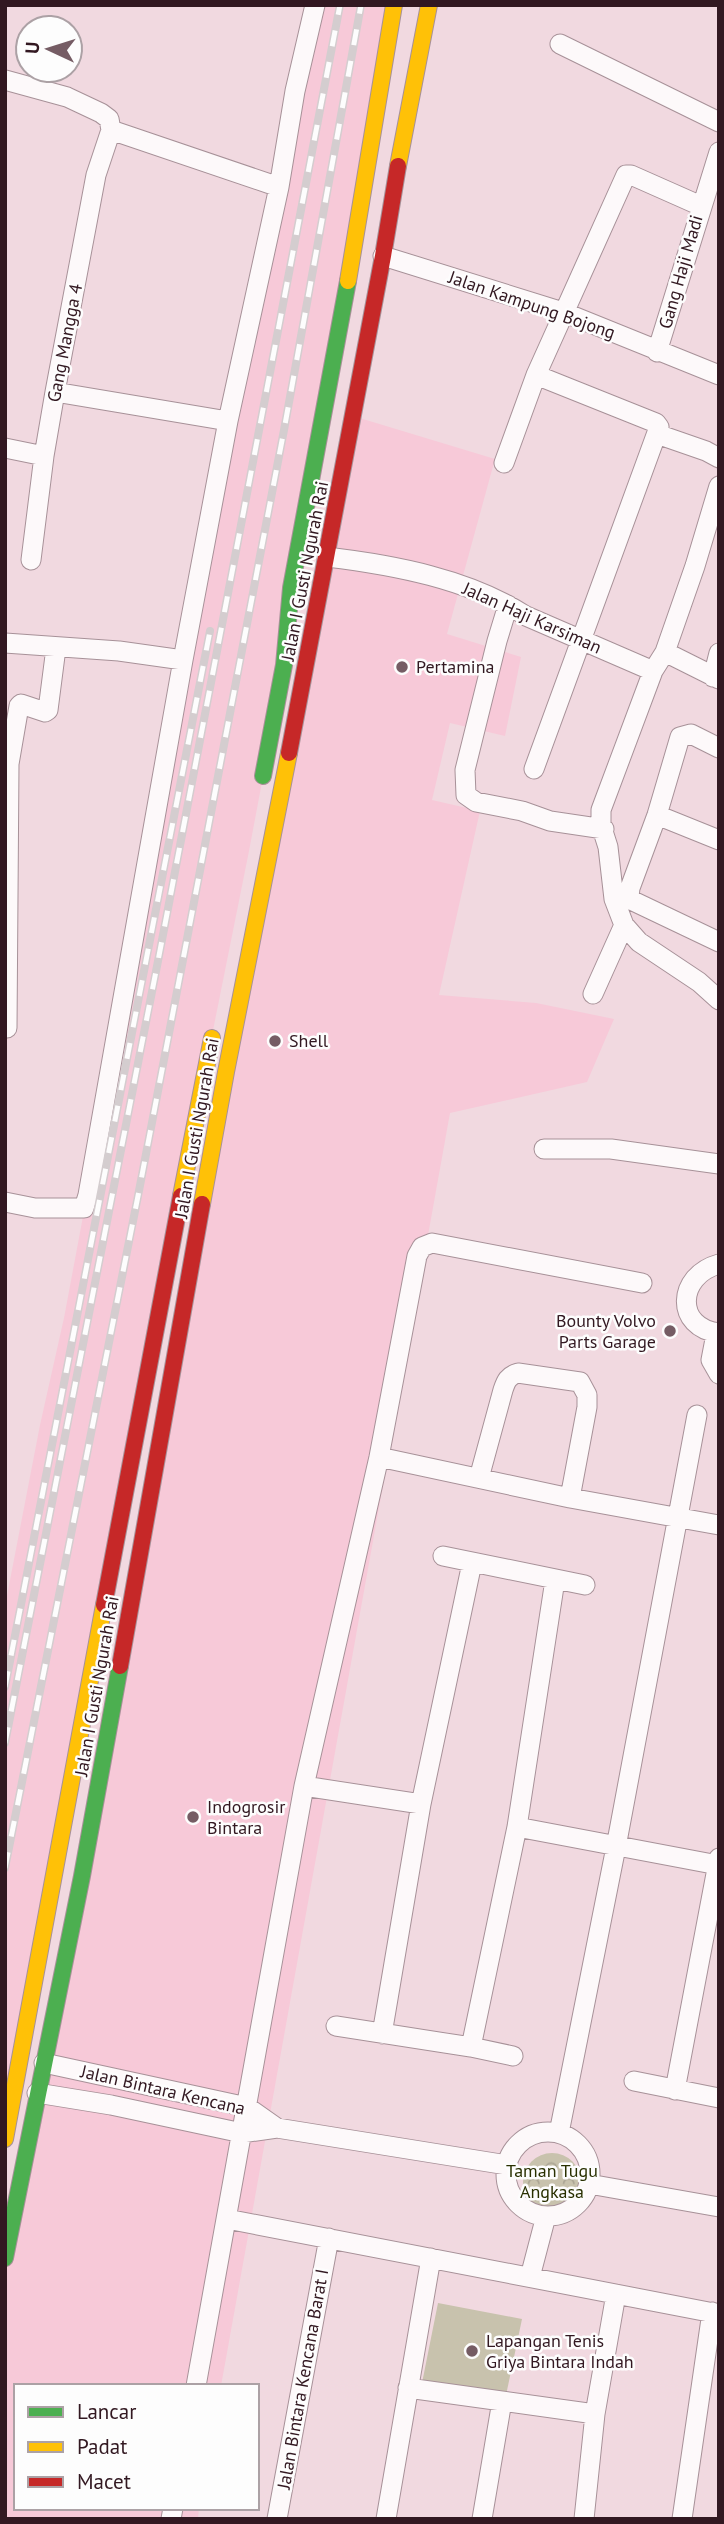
<svg xmlns="http://www.w3.org/2000/svg" width="724" height="2524" font-family="'PT Sans',sans-serif">
	<style>
		.built { fill: #f7c9d8 }
		.park { fill: url(#park-crowns) }
		.garden { fill: #c8c2ad }
		.lines { fill: none; stroke-linecap: round; stroke-linejoin: round }
		.street-casing { stroke: #a79198; stroke-width: 21 }
		.fast-casing { stroke: #a79198; stroke-width: 18 }
		.slow-casing { stroke: #a79198; stroke-width: 18 }
		.jam-casing { stroke: #a79198; stroke-width: 18 }
		.street { stroke: #fdf9fa; stroke-width: 19 }
		.fast { stroke: #4caf50; stroke-width: 16 }
		.slow { stroke: #ffc107; stroke-width: 16 }
		.jam { stroke: #c62828; stroke-width: 16 }
		.rail-casing { stroke: #d4cdcf; stroke-width: 8 }
		.rail { stroke: #fdfdfd; stroke-width: 5; stroke-dasharray: 16; stroke-linecap: butt }
		.poi-dot { fill: #755c64; stroke: #fdfdfd; stroke-width: 2.5 }
		.labels { text-anchor: middle; stroke-width: 5; stroke-linejoin: round; paint-order: stroke }
		.street-label { font-size: 18px; fill: #321821; stroke: #fdfdfd }
		.poi-label { font-size: 18px; fill: #321821; stroke: #fdfdfd; text-anchor: start }
		.park-label { font-size: 18px; fill: #293000; stroke: #fdfdfd }
	</style>
	<defs>
		<pattern id="park-crowns" width="20" height="18" patternUnits="userSpaceOnUse" patternTransform="scale(1.75)"><rect width="20" height="18" fill="#c8c2ad"/><path d="M2 6a3 3 0 1 1 6 0M12 15a3 3 0 1 1 6 0" fill="none" stroke="#aca695"/></pattern>
	</defs>
	<rect width="100%" height="100%" fill="#f1d9e0"/>
	<path class="built" d="M318,5H394L284,665L249,851L196,1115L5,2139V1606L40,1425L64,1318L119,1024L210,569Z
		M353,416L495,459L447,634L521,657L505,736L450,723L432,800L480,811L439,995L536,1003L614,1019L587,1082L450,1113L221,2386H16V2508H199L198,2519H5V2258Z"/>
	<path class="park" d="M523 2182a29 29 0 1 1 58 0a29 29 0 1 1-58 0Z"/>
	<path class="garden" d="M438,2303L522,2319L505,2400L422,2383Z"/>
	<g class="lines">
		<g class="street-casing">
			<path id="street" d="M560,44L719,122
				M5,80L67,97L101,113L109,119L111,130L96,175L55,392L44,456L31,560
				M111,130L279,187
				M383,256L563,312L719,375
				M657,352L719,152
				M55,392L228,421
				M657,434L706,451L719,458
				M5,448L44,456
				M504,463L536,375L626,175H631L701,206
				M719,486L695,566L665,652L653,671L601,810V825L608,847L614,899L624,925L639,942L699,982L719,1000
				M327,557C394,565 469,579 526,616L653,671
				M508,605L497,641L465,770L466,795L476,802L522,811L550,821L604,829
				M5,643L119,651L183,660
				M665,652L719,679
				M713,677L719,653
				M719,748L691,734L680,737L657,815L630,888L629,897L633,901L719,942
				M534,769L659,427L656,423L536,375
				M657,815L719,840
				M593,994L624,925
				M7,1028L9,764L19,706L21,704L45,712L48,710L56,648
				M544,1149H611L719,1164
				M5,1202L35,1208H84L88,1195L183,660L228,421L279,187L295,91L315,5
				M719,1264C676,1276 675,1328 719,1333
				M716,1334L711,1360L719,1374
				M379,1457L570,1498L719,1525
				M479,1478L503,1390C506,1381 508,1376 518,1373L580,1382L587,1395V1407L570,1498
				M443,1556L585,1585
				M304,1786L421,1804
				M517,1827L718,1865
				M336,2026L471,2047L513,2056
				M382,2034L421,1804L472,1563
				M471,2047L517,1827L555,1580
				M44,2063L247,2107L277,2128
				M634,2081L719,2098
				M675,2090L719,1858
				M37,2093L111,2105L242,2133L277,2128L507,2165
				M506 2174a42 42 0 1 1 84 0a42 42 0 1 1-84 0Z
				M559,2133L616,1847L697,1415
				M589,2184L719,2207
				M227,2219L719,2314
				M530,2277L546,2216
				M196,2386L304,1786L379,1457L417,1256L422,1247L432,1243L642,1283
				M408,2388L595,2414
				M171,2519L173,2508
				M277,2519L329,2238
				M386,2519L431,2258
				M482,2519L502,2401
				M584,2519L595,2414L616,2294
				M682,2519L712,2312"/>
		</g>
		<g class="fast-casing">
			<path id="fast" d="M263,776L284,665L291,588L348,281
				M5,2258L82,1876L120,1666"/>
		</g>
		<g class="slow-casing">
			<path id="slow" d="M398,166L429,5
				M348,281L394,5
				M181,1196L212,1038
				M202,1204L226,1072L289,753
				M5,2139L104,1605"/>
		</g>
		<g class="jam-casing">
			<path id="jam" d="M289,753L383,256L398,166
				M104,1605L181,1196
				M120,1666L202,1204"/>
		</g>
		<use href="#street" class="street"/>
		<use href="#fast" class="fast"/>
		<use href="#slow" class="slow"/>
		<use href="#jam" class="jam"/>
		<g class="rail-casing">
			<path id="rail" d="M5,1687L210,631
				M5,1743L158,961L340,5
				M5,1868L138,1196L284,430L361,5"/>
		</g>
		<use href="#rail" class="rail"/>
	</g>
	<g class="poi-dot">
		<circle cx="402" cy="667" r="7"/>
		<circle cx="275" cy="1041" r="7"/>
		<circle cx="670" cy="1331" r="7"/>
		<circle cx="193" cy="1817" r="7"/>
		<circle cx="472" cy="2351" r="7"/>
	</g>
	<g class="labels">
		<g class="street-label">
			<text transform="translate(681 272) rotate(-74)" y="6">Gang Haji Madi</text>
			<text transform="translate(532 305) rotate(19)" y="6">Jalan Kampung Bojong</text>
			<text transform="translate(65 343) rotate(-79)" y="6">Gang Mangga 4</text>
			<text transform="translate(305 571) rotate(-79)" y="6">Jalan I Gusti Ngurah Rai</text>
			<text transform="translate(532 618) rotate(24)" y="6">Jalan Haji Karsiman</text>
			<text transform="translate(197 1128) rotate(-80)" y="6">Jalan I Gusti Ngurah Rai</text>
			<text transform="translate(97 1686) rotate(-80)" y="6">Jalan I Gusti Ngurah Rai</text>
			<text transform="translate(163 2090) rotate(13)" y="6">Jalan Bintara Kencana</text>
			<text transform="translate(303 2379) rotate(-80)" y="6">Jalan Bintara Kencana Barat I</text>
		</g>
		<g class="poi-label">
			<text x="416" y="673">Pertamina</text>
			<text x="289" y="1047">Shell</text>
			<text x="656" y="1327" text-anchor="end">Bounty Volvo<tspan x="656" dy="21">Parts Garage</tspan></text>
			<text x="207" y="1813">Indogrosir<tspan x="207" dy="21">Bintara</tspan></text>
			<text x="486" y="2347">Lapangan Tenis<tspan x="486" dy="21">Griya Bintara Indah</tspan></text>
		</g>
		<g class="park-label">
			<text x="552" y="2177">Taman Tugu<tspan x="552" dy="21">Angkasa</tspan></text>
		</g>
	</g>
	<rect width="724" height="2524" fill="none" stroke="#321821" stroke-width="14"/>
	<rect x="14" y="2384" width="245" height="126" fill="#fdfdfd" stroke="#aca1a5" stroke-width="2"/>
	<rect x="28" y="2407" width="35" height="10" fill="#4caf50" stroke="#aca1a5" stroke-width="2"/>
	<text x="77" y="2419" font-size="21" fill="#321821">Lancar</text>
	<rect x="28" y="2442" width="35" height="10" fill="#ffc107" stroke="#aca1a5" stroke-width="2"/>
	<text x="77" y="2454" font-size="21" fill="#321821">Padat</text>
	<rect x="28" y="2477" width="35" height="10" fill="#c62828" stroke="#aca1a5" stroke-width="2"/>
	<text x="77" y="2489" font-size="21" fill="#321821">Macet</text>
	<g transform="translate(49 49) rotate(274)"><circle r="33" fill="#fdfdfd" stroke="#aca1a5" stroke-width="2"/>
	<path d="M0-5L12 26L0 18L-12 26Z" fill="#755c64"/>
	<text y="-10" font-size="19" font-weight="bold" text-anchor="middle" fill="#321821">U</text>
	</g>
</svg>
